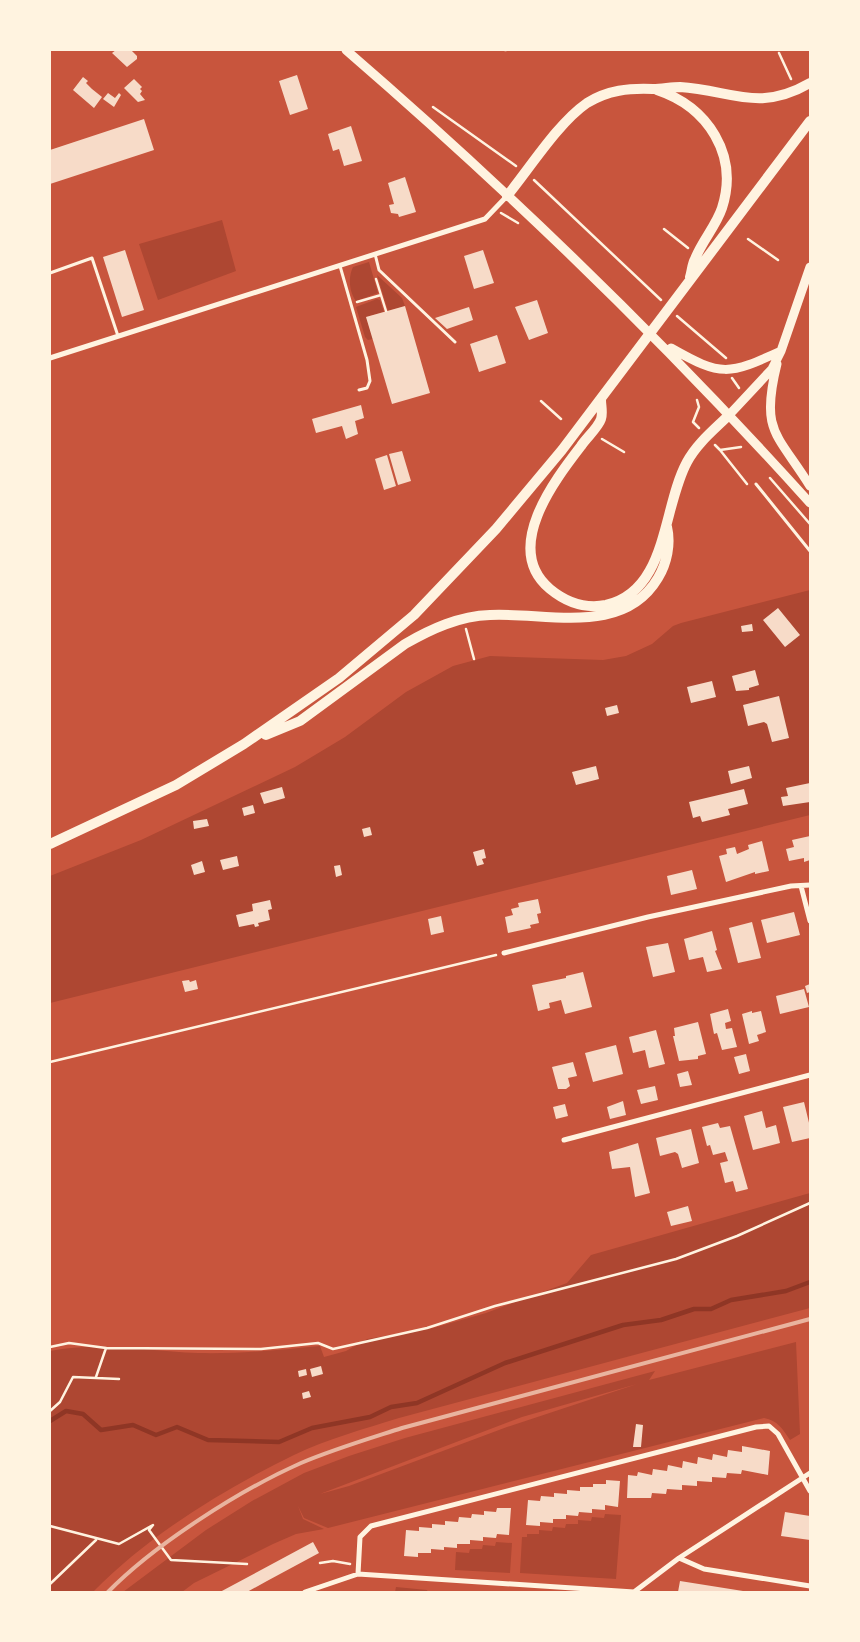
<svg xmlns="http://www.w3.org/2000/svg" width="860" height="1642" font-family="'Space Grotesk',sans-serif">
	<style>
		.green { fill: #ae4732; fill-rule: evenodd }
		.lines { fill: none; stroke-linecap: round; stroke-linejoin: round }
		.stream { stroke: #8f3625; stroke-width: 4.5 }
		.building { fill: #f7dbc8 }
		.path { stroke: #fff3e0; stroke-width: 2.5 }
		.service { stroke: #fff3e0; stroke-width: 3 }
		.minor { stroke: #fff3e0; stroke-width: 5 }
		.secondary { stroke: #fff3e0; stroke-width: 9 }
		.primary { stroke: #fff3e0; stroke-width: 10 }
		.rail { stroke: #e9b49f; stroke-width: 4 }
	</style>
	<rect width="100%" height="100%" fill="#c8553d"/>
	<path class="green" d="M222,220L236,271L158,300L139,244Z
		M369,262L378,293L356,301C349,292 348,277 353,267Z
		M377,275L402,298L405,306L388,311Z
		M377,299L380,300L384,312L366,317L373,339L368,340L365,337L356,307Z
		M810,590V815L50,1003V876L141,840L295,767L345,737L406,692L453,666L490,656L603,660L626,656L652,644L673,626L681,623Z
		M810,1193V1308L399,1418C364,1429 327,1439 294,1455C222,1490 149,1535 93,1592H50V1351C99,1341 148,1351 198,1353C239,1354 279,1350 320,1346L324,1357L346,1351L367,1339L433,1328L486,1313L567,1283L591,1255Z
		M796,1342L800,1434L790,1440C782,1428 778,1421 764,1418L328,1528L304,1518L298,1506L303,1519L324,1529L296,1534L273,1544L194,1583L182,1592H123L206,1530L252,1501L304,1473L349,1456L405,1438L655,1371L649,1380ZM637,1384L507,1427L349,1486L320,1494L522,1417Z
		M605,1514L621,1515L616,1579L520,1573L522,1537H527V1534H539V1530L552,1531L553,1527L565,1528L566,1524H578V1520L591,1521L592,1517L604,1518Z
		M496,1542L512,1543L510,1573L455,1570L456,1552L469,1553L470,1549H482L483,1545L495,1546Z
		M396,1587L427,1590L428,1592H395Z"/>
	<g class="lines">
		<path class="stream" d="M50,1421L66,1411L83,1414L101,1430L133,1425L156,1435L177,1427L208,1440L279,1442L312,1428L370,1417L391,1407L417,1403L505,1363L623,1325L661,1320L694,1309H711L731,1300L786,1291L810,1282"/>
	</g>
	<path class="building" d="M116,50H131L137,56V59L127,67L112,53Z
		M297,75L308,109L290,115L279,81Z
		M83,77L88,81L86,83L92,89L102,97L94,108L73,90Z
		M134,79L142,87L140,89L142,91L140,94L145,100L138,102L124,88Z
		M108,93L115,98L119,93L121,95L114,107L103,99Z
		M144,119L154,150L50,184V150Z
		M351,126L362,161L344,166L339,149L333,151L328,134Z
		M405,177L416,212L399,217L398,214L391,213L389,205L394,204L388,183Z
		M125,250L144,310L122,317L103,257Z
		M483,250L494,283L474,289L464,256Z
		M537,300L548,333L529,340L515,307Z
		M405,306L430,393L392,404L366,317Z
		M469,307L473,320L447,329L435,318Z
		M497,335L506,363L479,372L470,344Z
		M361,405L364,418L355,421L358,434L346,439L342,426L316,433L312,419Z
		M402,451L411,481L398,485L389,454Z
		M387,455L396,486L384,490L375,459Z
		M778,608L800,635L785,647L763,620Z
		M752,624L753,631L742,632L741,626Z
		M755,670L759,685L749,688V690L736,691L732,676Z
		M712,681L716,697L691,703L687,687Z
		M779,696L789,738L772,742L767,724L764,722L748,726L743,705Z
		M617,705L619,713L607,716L605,708Z
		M596,766L599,779L576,785L572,772Z
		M749,766L752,778L731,784L728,771Z
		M810,783V802L783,806L781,797L788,796L786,788Z
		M282,787L285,798L264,804L260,793Z
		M744,789L748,804L728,809L730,815L702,822L700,816L693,818L689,802Z
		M253,805L255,813L244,816L242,808Z
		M207,819L209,826L194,829L193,821Z
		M370,827L372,835L364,837L362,829Z
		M810,836V860L804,862V858L789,861L786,849L794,847L792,840Z
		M762,841L769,871L755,874V872L726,882L719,856L727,854L726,849L735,847L737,854L749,849L748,845Z
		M484,849L486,858L482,859L484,864L477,866L473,852Z
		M237,856L239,866L223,870L220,860Z
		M202,861L205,872L194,875L191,865Z
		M340,865L342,875L336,877L334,866Z
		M692,870L697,889L671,895L667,876Z
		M538,899L541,913L537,914L539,923L530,925L531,928L508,933L505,917L513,915L511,909L519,907L518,903Z
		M270,900L272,909L268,910L270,920L258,923L259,926L255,927L254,924L239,927L236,915L253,911L252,904Z
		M794,912L800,935L767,943L761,920Z
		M441,916L444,932L431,935L428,919Z
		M752,922L761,958L738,963L729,928Z
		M712,931L717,950L715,951L722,969L707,972L703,957L689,960L684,939Z
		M668,943L675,972L653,977L646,947Z
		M583,972L592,1007L565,1014L561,1000L549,1003L550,1008L538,1011L532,985L566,978V976Z
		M189,980L190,982L196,980L198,989L185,992L182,981Z
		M810,984V992L807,993L805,986Z
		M804,989L809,1007L780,1014L776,996Z
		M728,1009L731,1021L725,1023L726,1029L732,1028L737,1047L722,1050L717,1033L714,1034L710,1014Z
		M752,1011V1013L761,1011L766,1032L757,1035L759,1041L749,1044L742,1014Z
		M698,1022L706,1054L698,1056V1059L679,1061L673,1036H675L674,1028Z
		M656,1030L665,1064L649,1068L645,1050L633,1053L629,1037Z
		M616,1045L623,1074L593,1082L585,1053Z
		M746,1054L750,1071L739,1074L734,1057Z
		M573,1062L577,1076L568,1078L570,1086L566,1089H558L552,1067Z
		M688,1071L692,1085L680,1087L677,1074Z
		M655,1086L658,1100L641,1104L637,1090Z
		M623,1101L626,1115L610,1119L607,1107Z
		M804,1102L810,1127V1138L792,1142L783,1107Z
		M565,1104L568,1116L556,1119L553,1107Z
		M762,1111L766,1128L776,1125L780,1143L753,1150L744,1116Z
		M718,1123L720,1128L730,1126L748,1189L736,1192L733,1181L725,1183L720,1163L728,1161L725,1152L713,1155L710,1145L707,1146L702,1127Z
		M691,1129L699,1163L682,1168L678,1154L675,1152L660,1156L656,1138Z
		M638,1143L650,1193L635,1197L630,1167L612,1169L609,1152Z
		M688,1206L692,1221L671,1226L667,1212Z
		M321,1366L323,1374L312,1377L310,1369Z
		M306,1369L307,1375L299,1377L298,1371Z
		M309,1391L311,1397L303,1399L302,1393Z
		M636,1424L643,1425L641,1447H633Z
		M742,1446L770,1451L768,1475L742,1470L741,1474L727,1473L726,1478L712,1477V1482L697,1481V1486L682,1485V1490L667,1489L666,1494L652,1493L651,1498H627L628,1475L637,1476L638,1472L652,1475L653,1469L667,1471L668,1465L682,1468L683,1461L697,1464L698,1457L712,1460L713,1454L727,1457L728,1450L742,1452Z
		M606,1480L620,1481L618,1507L605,1505V1510L592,1509V1513L579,1512L578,1516L566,1515V1519H553V1523L540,1522V1526L526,1525L528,1500L540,1501L541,1496L554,1497V1493L567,1494V1490L580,1491V1487H593V1484H606Z
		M497,1508H511L509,1535L497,1534L496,1538L483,1537V1541L470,1540V1544H457V1548L444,1547V1550L431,1549V1553H418V1557L404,1556L406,1530L419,1531V1527L432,1528V1524L445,1525V1521L458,1522L459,1517L471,1518L472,1514L484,1515V1511L496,1512Z
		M785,1512L810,1516V1540L781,1536Z
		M313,1542L319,1553L267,1581L247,1592H220Z
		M680,1581L743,1591V1592H678Z"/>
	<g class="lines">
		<path class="path" d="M505,50H506
			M779,53L791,79
			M433,107L516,166
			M534,180L661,300
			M501,213L518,223
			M664,229L688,248
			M748,239L778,260
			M376,279L386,311
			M357,302L381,295
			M677,316L726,358
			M732,378L739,388
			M697,400L699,407L693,422L699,428
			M541,401L561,419
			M602,439L624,452
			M715,445L720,450L741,447
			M720,450L747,484
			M770,478L810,524
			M466,629L474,659
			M50,1062L496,955
			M50,1347L69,1343L106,1348L261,1349L318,1343L333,1349L427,1328L495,1306L676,1259L737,1236L810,1203
			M96,1377L106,1348
			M50,1411L60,1402L73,1377L119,1379
			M50,1526L119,1544L153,1525L149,1530L171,1560L247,1564
			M320,1563L333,1561L350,1564
			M50,1584L96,1540"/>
		<path class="service" d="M375,254L379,270L455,342
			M340,266L367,360L370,381L367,388L359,390
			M50,273L92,258L118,336
			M756,484L810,551"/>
		<path class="minor" d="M50,358L485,219L507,196
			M801,886L810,921
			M504,953L648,917L791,886L810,885
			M564,1140L810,1075
			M679,1558L704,1569L810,1586
			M358,1574L360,1537L371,1526L756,1427L769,1426L778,1434L810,1491
			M305,1592L358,1574L634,1592
			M634,1592L679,1558L810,1473"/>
		<path class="secondary" d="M346,50C509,191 665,342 810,503
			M671,348C722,377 728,375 781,351
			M777,364C760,432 777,433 810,486
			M730,414L772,369L781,351L810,267"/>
		<path class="primary" d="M657,90C708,107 739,155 722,208C716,226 702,241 695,259C692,264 692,271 690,277
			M507,196C530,168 558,123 587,103C608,90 629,88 653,89C662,89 671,87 680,87C731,90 758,113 810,83
			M601,400C601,405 603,414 601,419C598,428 586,438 581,446C554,481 502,549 550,589C567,603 585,609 606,605C668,591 662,508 687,462C697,443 715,429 730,414
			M266,735L300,721L405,644C431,629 459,616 490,615C547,612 623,637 658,578C667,563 671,544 667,527
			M50,844L176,785L244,744L339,678L414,615L496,529L562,450L810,121"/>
		<path class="rail" d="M108,1592C155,1544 240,1490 301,1463C334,1449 368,1439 402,1428L810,1319"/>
	</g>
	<rect width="860" height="1642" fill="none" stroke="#fff3e0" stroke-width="102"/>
</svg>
